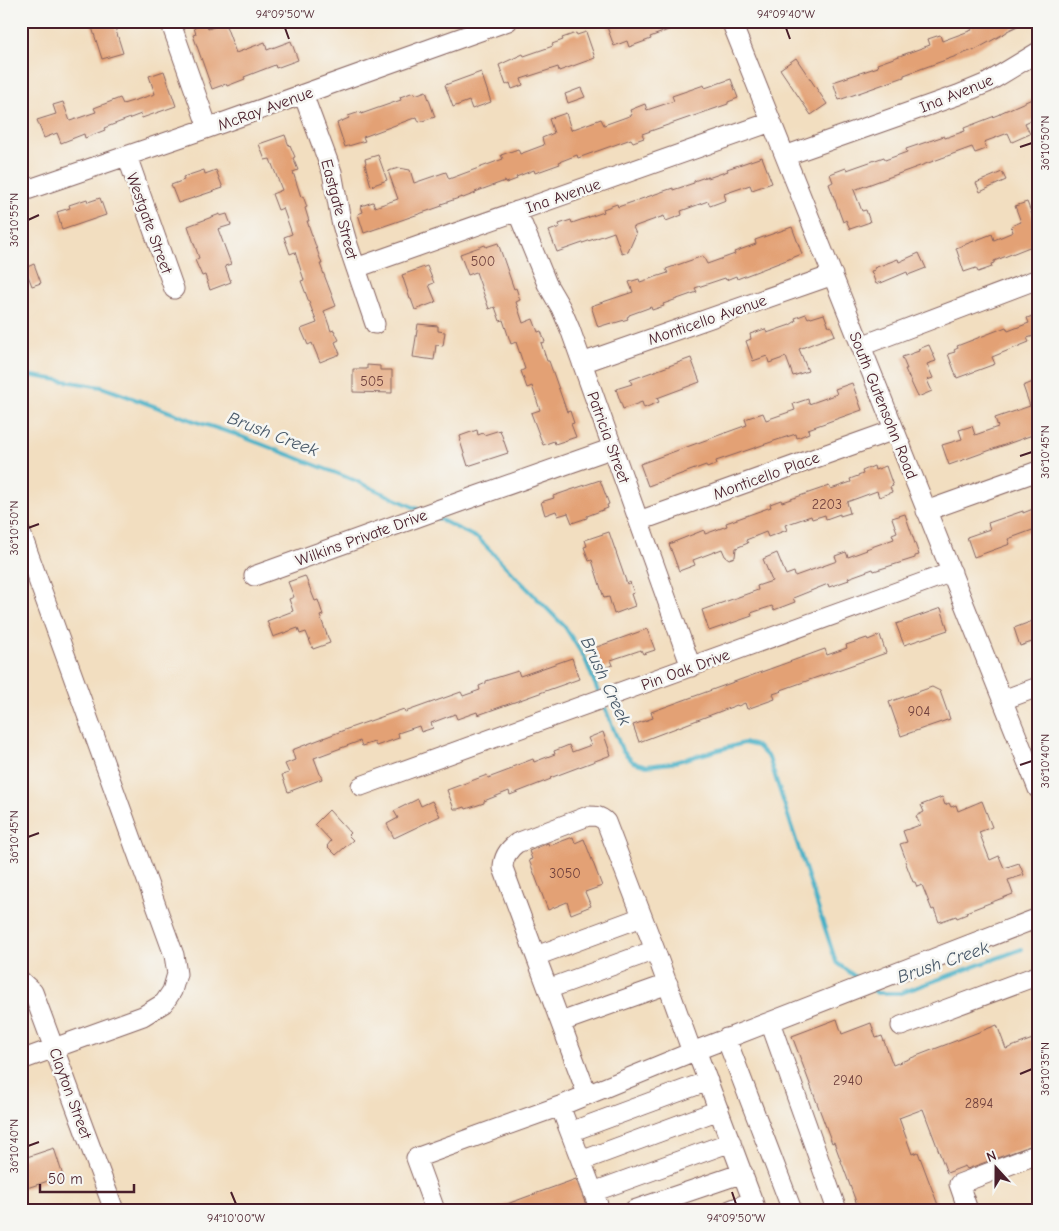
<svg xmlns="http://www.w3.org/2000/svg" width="1059" height="1231" font-family="'Comic Neue',sans-serif">
	<style>
		.lines { fill: none; stroke-linecap: round; stroke-linejoin: round }
		.stream { stroke: #47b0c6; stroke-width: 4 }
		.building { fill: #e3a174 }
		.minor-casing { stroke: #85625f; stroke-width: 21 }
		.minor { stroke: #fff; stroke-width: 19 }
		.ticks { fill: none; stroke: #4a1f2b; stroke-width: 2 }
		.labels { text-anchor: middle; stroke-width: 5; stroke-linejoin: round; paint-order: stroke }
		.number-label { font-size: 14px; fill: #70403d }
		.street-label { font-size: 16px; fill: #4a1f2b; stroke: #f6f6f2 }
		.water-label { font-size: 18px; font-style: italic; fill: #495969; stroke: #f6f6f2 }
		.neatline { fill: none; stroke: #4a1f2b; stroke-width: 2 }
		.ticks-label { font-size: 12px; text-anchor: middle; fill: #4a1f2b }
	</style>
	<rect width="100%" height="100%" fill="#f6f6f2"/>
	<filter id="ink" filterUnits="userSpaceOnUse"><feTurbulence type="fractalNoise" baseFrequency=".02" numOctaves="2"/><feDisplacementMap in="SourceGraphic" scale="10" xChannelSelector="R" yChannelSelector="G"/><feConvolveMatrix kernelMatrix="1 2 1 2 8 2 1 2 1" color-interpolation-filters="sRGB"/></filter>
	<filter id="wash" filterUnits="userSpaceOnUse"><feTurbulence type="fractalNoise" baseFrequency=".0096" numOctaves="4" result="noise"/><feDisplacementMap in="SourceGraphic" scale="20" xChannelSelector="R" yChannelSelector="G"/><feGaussianBlur stdDeviation="1.12" result="paint"/><feColorMatrix in="noise" values="0 0 0 0 0 0 0 0 0 0 0 0 0 0 0 0 0 1.4 0 .05"/><feComposite in="paint" operator="in"/></filter>
	<g filter="url(#wash)">
		<rect width="100%" height="100%" fill="#f2dec0"/>
		<g class="lines">
			<path class="stream" d="M21,374L102,387L197,422L235,434L354,480L420,510
				M437,518L479,539L565,627L585,659L599,694
				M603,703L622,750L633,762L647,766L671,763L744,743L757,746L769,758L836,962L861,981
				M871,988L877,993H901L1022,949"/>
		</g>
		<g id="blocks">
			<path class="building" d="M90,21H113L123,53L102,59Z
				M618,21H689V22L650,37L651,39L629,47L627,41L614,46L607,27L618,23Z
				M966,21H1028L1007,31V32L973,51V50L904,75V77L839,100L833,82L878,67L877,64L930,45L928,39L940,35L942,41L972,30Z
				M206,23L208,29L225,23L236,53L265,42L267,50L291,41L298,60L276,68L275,65L244,77L245,79L227,86L226,84L212,89L193,35L196,34L194,28Z
				M586,32L595,58L559,71L558,67L521,79L523,85L512,89L510,83L506,85L499,65L523,54L524,56L553,46L552,44L563,40L562,38L576,33L577,35Z
				M796,58L827,104L811,115L780,69Z
				M164,71L176,106L142,118L141,114L104,128L105,130L85,138L84,134L61,143L57,133L44,138L37,120L56,114L53,105L63,102L70,121L96,112L94,108L120,98L123,104L155,94L149,76Z
				M481,72L491,102L472,109L469,101L453,107L445,85Z
				M731,79L738,98L728,102V104L642,134L644,138L633,142L631,139L578,158L577,155L559,162L560,164L535,173L534,170L516,177L517,179L506,183L505,181L475,192L476,193L463,198L462,197L441,204L442,206L364,233L358,214L363,212L361,206L373,202L375,207L398,199L388,171L399,168L410,170L414,183L446,172L449,179L503,159L501,155L518,149L520,154L544,145L542,138L554,133L549,119L566,113L571,130L601,119L604,125L632,115L630,110L645,104L647,110L674,101L672,96L704,85L705,88Z
				M581,88L585,97L568,103L565,94Z
				M426,91L435,117L419,122L417,117L363,137L365,141L345,147L337,123L349,118L348,116L360,112L361,114L401,100L400,97L414,92L415,95Z
				M1032,99L1038,112V117L1025,123L1030,134L1012,142L1008,133L984,142L986,149L975,153L972,147L854,190L862,211L866,210L870,222L850,229L846,220L843,222L829,184L833,182L830,174L846,168L847,170L884,157L885,160L907,152L906,149L944,136L945,138L965,131L964,128L1000,114V113Z
				M285,135L289,146L290,145L295,157L293,158L298,170L293,172L301,197L303,196L307,207L305,208L309,221H307L322,264H320L336,306L324,311L331,331L334,330L339,340L335,342L340,354L320,362L312,343L308,345L301,329L317,323L301,281L304,280L295,252L290,254L284,237L292,234L283,208L278,210L272,194L282,190L270,159L265,160L259,144Z
				M378,155L387,180L371,186L365,164L366,163L365,159Z
				M762,157L772,183L752,190L750,185L724,194L726,200L710,206L708,201L681,211L682,215L666,221L664,216L633,227L636,234L628,252L622,254L614,232L557,252L549,231L560,227L559,224L571,220L572,223L604,212L603,209L617,204L618,207L673,188V190L694,183V181L708,176V178L728,171L727,169Z
				M204,170L205,174L216,170L223,188L178,203L171,185L184,180L183,177Z
				M1002,172L1006,180L980,192L976,183Z
				M100,198L106,215L62,230L57,212L70,208L69,205L87,199L88,202Z
				M1027,202L1038,230V240L1031,243L1032,246L994,261V263L991,264L992,267L978,272L976,268L964,272L956,248L992,234L994,240L1013,232L1011,226L1021,222L1015,206Z
				M220,214V216L227,214L231,225L218,229L231,264L225,266L231,282L210,290L205,275L202,276L195,260L199,258L188,226Z
				M792,227L802,254L737,279L736,276L726,280L725,278L695,288L697,292L663,304L664,306L652,310L651,307L629,315V316L627,317L628,319L611,324V323L598,327L591,306L633,292L629,282L639,279L640,282L668,273L666,269L703,256L707,264L735,254L734,252L756,244L755,240Z
				M498,243L514,289L516,288L520,300L516,302L523,323L533,319L538,332L541,331L545,342L541,343L547,361H549L567,412L570,411L574,423L571,424L576,437L555,444L554,441L543,445L531,413L540,410L532,386L527,388L521,371L525,369L516,342L511,344L503,320L500,321L495,307L489,309L476,272L468,275L460,254L485,245L486,247Z
				M919,253L926,268L908,275L907,272L881,283L880,282L876,284L871,271L875,270L874,268L898,259L899,262Z
				M34,264L41,283L32,286L25,268Z
				M427,266L434,283L429,285L436,302L415,310L411,299H410L402,275Z
				M806,314L808,318L810,317L811,318L824,314L829,327L831,326L835,335L799,349L808,371L793,376L786,357L769,363L767,356L753,361L746,341L751,339L750,334L765,329L767,333L790,325L796,321L795,318Z
				M1038,314V344H1037L1034,336L1027,338L1029,342L992,357L995,364L957,378L948,354L955,352L954,350L958,348L957,346L1006,327L1008,331L1029,323L1027,318Z
				M418,324L438,326V331L445,332L443,346L436,345L434,360L413,357Z
				M929,345L936,361L927,364L933,378L927,380L932,391L918,397L905,369H907L902,357L919,351L918,349Z
				M691,358L700,382L657,398L659,402L644,408L642,402L623,409L616,389L632,384L630,380Z
				M367,365L380,366V370H392V393L353,392V369H367Z
				M1033,382L1038,395V433L949,465L942,445L962,439L959,430L972,426L975,435L998,427L995,418L1030,406L1023,386Z
				M852,383L862,410L808,429L809,433L797,438L796,434L783,438L716,461L717,464L707,468L706,465L648,486L640,464L747,425L745,419L763,413L766,420L795,410L793,404L808,399L809,404L837,394L835,389Z
				M477,430L478,435L483,433L484,435L500,430L508,453L468,466L460,441L461,440L460,436Z
				M874,466L875,470L886,466L893,486L890,487L892,492L879,497L877,491L847,502L850,513L840,516V514L826,519L825,515L812,519L811,516L785,525L787,530L768,537L766,532L746,540L748,543L736,548L735,557L729,559L725,556L722,549L693,560L695,565L679,571L669,544L704,530L705,534L727,526L726,523L771,507L770,504L781,500L782,502L829,486L831,489L851,482L850,479L863,474L862,471Z
				M600,480L609,504L607,505L608,508L587,516V518L572,523L568,513L558,516L556,511L545,515L541,502L554,498L553,496Z
				M1038,507V528L1008,539L1010,544L974,557L967,537L990,529L988,523L1023,511V513Z
				M905,514L919,555L915,556V558L874,571L873,569L848,578L849,580L829,587L828,584L793,598L795,602L774,610L772,606L751,613L752,616L709,631L702,610L758,590L757,586L772,581L763,559L777,553L786,575L794,572L795,576L837,561L835,556L846,552L848,557L867,550L866,549L894,539L892,534L897,532L892,518Z
				M609,532L627,584L630,582L634,593L631,594L635,606L614,614L609,597L604,598L592,560L589,561L584,547L587,546L585,540Z
				M305,576L315,601L318,600L323,615L320,616L330,643L313,649L306,632L300,634L298,628L273,637L267,621L293,611L289,599L294,597L288,582Z
				M941,608L948,630L904,645L896,624Z
				M1038,619V640L1020,646L1014,628Z
				M647,629L655,650L643,654L641,650L611,660L613,665L601,669L594,648Z
				M880,635L886,653L781,690L782,691L773,694L775,699L747,709L745,703L738,706L737,705L639,742L633,725L653,718L651,712L825,649L827,655L847,648L846,645L867,638L868,640Z
				M572,658L579,679L478,715L477,712L457,719L455,714L431,723L433,728L421,732L419,726L398,733L399,738L376,746L374,742L362,746L360,741L314,758L322,779L288,792L282,775L289,773L285,764L295,760L292,750L347,729L404,709L405,712L461,692L463,696L480,690L479,686L486,683V681L518,671L520,676Z
				M932,687L940,691L950,719L901,736L889,702Z
				M603,732L611,755L550,778L551,779L510,795L509,791L484,801V803L466,809L465,807L459,809H454L447,790L487,775L488,778L512,769V767L533,759L534,762L555,754L554,751L569,745L572,752L591,745L588,738Z
				M942,797L945,805L949,803L951,807L956,805L958,811L982,801L992,827L979,832L990,860L999,856L1004,868L1019,863L1024,875L1008,880L1013,894L966,912L967,914L957,918L956,916L939,922L934,909L932,910L922,885L917,887L915,882H913L905,861L906,860L900,844L907,842L903,831L920,825L916,816L924,812L921,805Z
				M418,799L421,806L432,801L440,816L394,838L387,824L398,818L394,811Z
				M329,810L350,833L348,835L353,840L336,855L327,846L331,841L315,824Z
				M573,837L575,843L584,839L602,886L585,892L591,906L571,914L567,902L548,910L529,860L532,859L529,851L548,843L549,846Z
				M837,1019L842,1034L871,1023L876,1038L882,1036L893,1065L997,1025L1006,1049L1038,1037V1143L967,1169L965,1166L947,1173L923,1109L899,1118L912,1154L918,1152L938,1205L926,1210H859L834,1142L832,1143L792,1036Z
				M54,1148L63,1176L21,1190V1159Z
				M576,1179L588,1210H496V1208Z"/>
		</g>
	</g>
	<g filter="url(#ink)">
		<use href="#blocks" fill-opacity="0" stroke="#85625f" stroke-width="1"/>
		<g class="lines">
			<g class="minor-casing">
				<path id="minor" d="M170,21L208,128
					M731,21L1038,789
					M303,94L332,172L341,221L347,242L375,324
					M127,156L174,289
					M785,156L958,95L987,83L1038,52
					M21,192L208,128L508,21
					M517,211L547,284L561,308L570,329L691,667
					M356,268L771,122
					M861,346L1038,279
					M582,363L833,275
					M926,511L1038,471
					M639,521L894,430
					M21,533L174,955L177,974L172,991L164,1003L143,1016L21,1060
					M254,576L468,499L613,448
					M1003,700L1038,687
					M361,786L952,572
					M536,956L642,917
					M21,981L33,992L114,1210
					M548,989L655,950
					M561,1022L668,984
					M770,1022L837,1210
					M901,1026L1036,976L1038,977
					M726,1038L792,1210
					M696,1050L756,1210
					M587,1094L503,868C503,857 509,849 517,843L588,816C596,816 600,816 606,822L655,950L692,1052
					M560,1106L600,1210
					M570,1132L708,1081
					M581,1161L719,1110
					M593,1192L731,1142
					M435,1210L416,1158L560,1106L692,1052L1038,918
					M634,1210L743,1173
					M730,1210L753,1201
					M968,1210L959,1184L1038,1154"/>
			</g>
			<use href="#minor" class="minor"/>
		</g>
	</g>
	<path class="ticks" d="M285,28L289,39M786,28L790,39M1020,147L1032,143M28,220L39,215M1020,456L1032,452M28,528L39,524M1020,765L1032,761M28,837L39,833M1020,1074L1032,1069M28,1146L39,1142M231,1192L236,1204M732,1192L736,1204"/>
	<g class="labels">
		<g class="number-label">
			<text x="483" y="266">500</text>
			<text x="372" y="386">505</text>
			<text x="827" y="509">2203</text>
			<text x="919" y="716">904</text>
			<text x="565" y="878">3050</text>
			<text x="848" y="1085">2940</text>
			<text x="979" y="1108">2894</text>
		</g>
		<g class="street-label">
			<text transform="translate(956 93) rotate(-22)" y="6">Ina Avenue</text>
			<text transform="translate(265 108) rotate(-20)" y="6">McRay Avenue</text>
			<text transform="translate(563 195) rotate(-19)" y="6">Ina Avenue</text>
			<text transform="translate(340 209) rotate(75)" y="6">Eastgate Street</text>
			<text transform="translate(150 223) rotate(70)" y="6">Westgate Street</text>
			<text transform="translate(707 319) rotate(-19)" y="6">Monticello Avenue</text>
			<text transform="translate(884 405) rotate(68)" y="6">South Gutensohn Road</text>
			<text transform="translate(609 437) rotate(70)" y="6">Patricia Street</text>
			<text transform="translate(766 475) rotate(-20)" y="6">Monticello Place</text>
			<text transform="translate(361 537) rotate(-20)" y="6">Wilkins Private Drive</text>
			<text transform="translate(685 669) rotate(-20)" y="6">Pin Oak Drive</text>
			<text transform="translate(71 1093) rotate(70)" y="6">Clayton Street</text>
		</g>
		<g class="water-label">
			<text transform="translate(273 434) rotate(21)" y="6">Brush Creek</text>
			<text transform="translate(606 681) rotate(65)" y="6">Brush Creek</text>
			<text transform="translate(943 962) rotate(-19)" y="6">Brush Creek</text>
		</g>
	</g>
	<rect width="1059" height="1231" fill="none" stroke="#f6f6f2" stroke-width="55"/>
	<g transform="translate(996 1168) rotate(339)" stroke="#f6f6f2" stroke-width="4" paint-order="stroke">
	<path d="M0-4L9 19L0 12L-9 19Z" fill="#4a1f2b"/>
	<text y="-8" font-size="14" font-weight="bold" text-anchor="middle" fill="#4a1f2b">N</text>
	</g>
	<path d="M40 1184v8h94v-8" fill="none" stroke="#4a1f2b" stroke-width="2.5"/>
	<text x="48" y="1184" font-size="15" fill="#4a1f2b" stroke="#f6f6f2" stroke-width="4" paint-order="stroke">50 m</text>
	<rect x="28" y="28" width="1004" height="1176" class="neatline"/>
	<g class="ticks-label">
		<text x="285" y="18">94°09'50"W</text>
		<text x="786" y="18">94°09'40"W</text>
		<text transform="translate(1045 143) rotate(-90)" y="4">36°10'50"N</text>
		<text transform="translate(14 220) rotate(-90)" y="4">36°10'55"N</text>
		<text transform="translate(1045 452) rotate(-90)" y="4">36°10'45"N</text>
		<text transform="translate(14 528) rotate(-90)" y="4">36°10'50"N</text>
		<text transform="translate(1045 761) rotate(-90)" y="4">36°10'40"N</text>
		<text transform="translate(14 837) rotate(-90)" y="4">36°10'45"N</text>
		<text transform="translate(1045 1069) rotate(-90)" y="4">36°10'35"N</text>
		<text transform="translate(14 1146) rotate(-90)" y="4">36°10'40"N</text>
		<text x="236" y="1222">94°10'00"W</text>
		<text x="736" y="1222">94°09'50"W</text>
	</g>
</svg>
